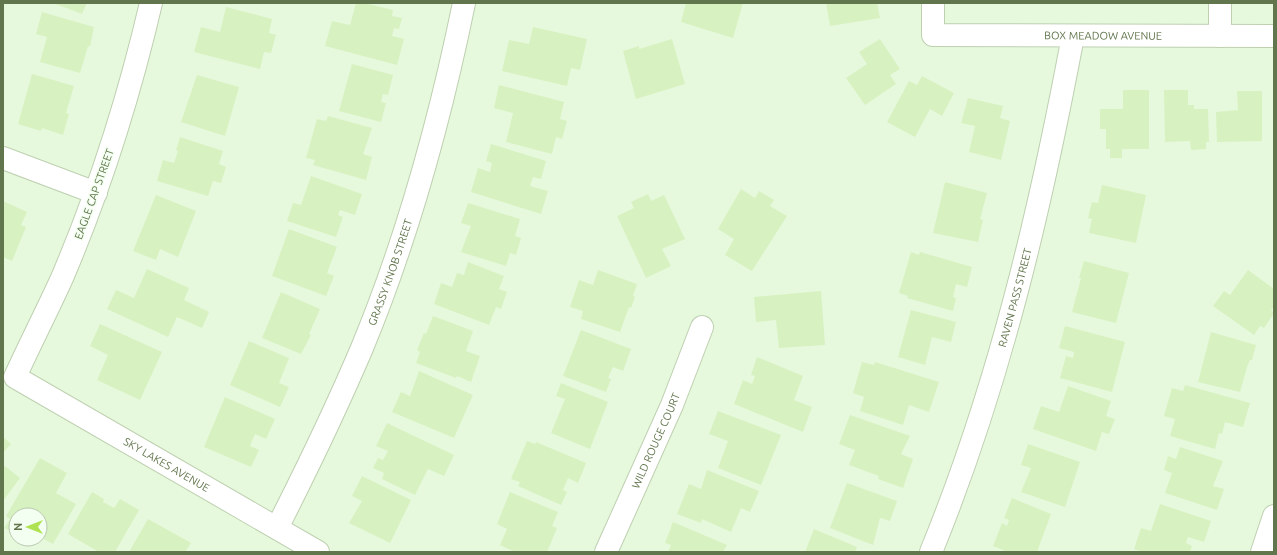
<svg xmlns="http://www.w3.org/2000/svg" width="1277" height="555" font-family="Ubuntu,sans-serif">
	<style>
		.residential { fill: #e6f9dd; fill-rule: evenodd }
		.building { fill: #d8f1c1 }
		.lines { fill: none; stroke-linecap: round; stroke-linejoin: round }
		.minor-casing { stroke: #bfd0b1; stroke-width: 24 }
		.minor { stroke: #fff; stroke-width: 22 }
		.labels { text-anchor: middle; stroke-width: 3; stroke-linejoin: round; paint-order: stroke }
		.street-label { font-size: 11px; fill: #62764d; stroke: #f3fff0 }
	</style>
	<rect width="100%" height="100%" fill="#eefce9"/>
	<path class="residential" d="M3,3H1274V552H3ZM16,515H40V539H16Z"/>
	<path class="building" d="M53,3H87L82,14Z
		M356,3H364L393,10L392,16L402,18L399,29L394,28L392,36L404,39L397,65L325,46L332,21L350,25Z
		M686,3H743L733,38L681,22Z
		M826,3H877L880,18L830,26Z
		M226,7L272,19L269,33L276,35L271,53L264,52L260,69L194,52L201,27L220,32Z
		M42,12L94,27L90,47L88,46L80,73L40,62L47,37L36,34Z
		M533,27L587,39L580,70L571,68L567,86L502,71L509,40L529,44Z
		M672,39L685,84L636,99L623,51L639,46V49Z
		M880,39L900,69L890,75L896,84L865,105L846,78L867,64L859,52Z
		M352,64L393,75L388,95L383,94L381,102L386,103L381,122L339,111Z
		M32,74L74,86L66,113L69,114L63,135L42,128L41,131L18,124Z
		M197,75L239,87L225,136L181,122Z
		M922,76L954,93L942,116L930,109L915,137L887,122L909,81L917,85Z
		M499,85L564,102L560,119L567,121L562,139L556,137L552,154L506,142L513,113L494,108Z
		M1123,90H1149V149H1122V158H1110V149H1106V129H1100V109H1123Z
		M1164,90H1188V105H1194V109H1208L1209,142H1206V149L1191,150L1190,141L1165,142Z
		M1237,91H1262V141L1217,142L1216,112L1238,110Z
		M968,98L1003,106L1000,118L1010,121L1001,160L969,152L975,126L961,123Z
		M328,116L372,128L363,154L372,157L366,180L313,165L315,160L306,158L317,119L326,121Z
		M180,137L223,151L219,164L226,167L221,183L213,181L208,196L157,181L163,160L174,163L178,151L176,150Z
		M491,144L546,161L541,179L533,177L530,186L548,191L541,214L471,192L478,168L490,172L492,163L486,161Z
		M311,176L362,194L355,215L340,210L338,215L343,217L336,237L287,221L293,203L301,205Z
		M945,182L987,193L980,219L983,220L978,242L933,233Z
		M1102,185L1146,195L1136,243L1089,233L1092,219L1088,218L1092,202L1098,203Z
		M741,189L755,198L759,191L774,200L770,206L787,216L752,271L725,255L734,239L718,229Z
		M648,194L651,201L664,195L685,239L662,249L671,266L646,278L617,216L634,208L631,202Z
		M156,195L196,211L178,257L160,249L156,260L133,251Z
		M3,201L27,212L21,225L26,227L12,261L3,257Z
		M468,203L520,219L515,236L521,238L516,255L510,253L506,266L461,252L471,226L461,223Z
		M289,229L337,247L327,273L334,276L326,296L272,276Z
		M911,252L919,255L920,252L972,267L967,287L956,284L953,297L956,298L953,311L907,298L908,296L899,293Z
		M1084,261L1129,273L1116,323L1072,312L1081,278H1079Z
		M468,262L504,276L499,289L507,292L501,309L496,307L489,325L434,304L441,283L452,287L457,273L464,275Z
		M147,269L189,288L184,300L209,312L202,328L177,317L168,337L107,309L116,290L134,298Z
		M598,270L637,284L633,296L635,297L631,308L629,307L620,332L581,319L583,311L570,307L579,280L593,285Z
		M1248,270L1274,289V306L1271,310L1274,313L1264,328L1260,326L1254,335L1213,306L1224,291L1230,295Z
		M821,291L825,345L779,348L776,320L756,322L754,297Z
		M281,292L320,309L309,334L311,335L301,354L262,338Z
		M911,310L956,322L951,342L932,337L925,365L898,357Z
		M433,316L473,331L466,351L480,356L471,382L457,376L456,378L416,363L420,352L417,350L424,333L426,334Z
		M100,324L162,352L140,400L97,380L108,355L90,346Z
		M1065,326L1125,342L1112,392L1060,378L1066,356L1073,358L1074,352L1059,348Z
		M581,330L631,349L623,371L613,367L608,378L611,379L606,392L563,376Z
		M1211,332L1256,345L1252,360H1250L1247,367L1240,392L1198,382Z
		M249,341L289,358L279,383L289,387L280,407L230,385Z
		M757,357L803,376L794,400L812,407L803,432L734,404L743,380L752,384L755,376L751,375Z
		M862,362L874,365L875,362L939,382L929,412L909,405L903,425L860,411L864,397L853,393Z
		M419,371L473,395L454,438L392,412L401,392L410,396Z
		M561,383L608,402L590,449L551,433L565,399L556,396Z
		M1185,385L1250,403L1243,427L1225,422L1222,434L1219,433L1215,449L1170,436L1175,419L1164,416L1172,388L1183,391Z
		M1068,386L1111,401L1106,416L1115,419L1109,434L1102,432L1096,451L1033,429L1041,406L1059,412Z
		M225,397L275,419L266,439L255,434L250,446L259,450L251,467L204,447Z
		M718,411L781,435L761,485L718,468L728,441L709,434Z
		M850,415L910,436L901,454L913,459L903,488L878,479L879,476L849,465L855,450L839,444Z
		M387,423L454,455L444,476L428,469L415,495L382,479L384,473L373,468L378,458L383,460L388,451L376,446Z
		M3,437L11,444L3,453Z
		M527,441L535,444L536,442L586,463L578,483L568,478L563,490L567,492L561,505L518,486L520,482L511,479Z
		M1028,444L1080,462L1065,507L1021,492L1031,468L1021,465Z
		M1180,447L1223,461L1213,486L1224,489L1217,510L1165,493L1172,473L1164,470L1168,456L1176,459Z
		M40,458L67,473L56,493L76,504L53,544L40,537V515H16V534L4,528L10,519L6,516Z
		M5,466L20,478L3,501V468Z
		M707,470L759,491L750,512L741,508L731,532L702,519L701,523L677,514L689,484L701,489Z
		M362,476L411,500L390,543L349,523L362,501L352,496Z
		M847,483L897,501L890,521L880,518L873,545L830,528Z
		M92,492L104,499L103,502L114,508L120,499L139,510L115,552H99L68,534Z
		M510,492L558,512L552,526L557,528L547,552H515L500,545L507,529L497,524Z
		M1012,498L1051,514L1037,552H1008L993,546L1002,523L1007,526L1009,520L1004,518Z
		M1160,504L1211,521L1204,542L1188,537L1186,543L1192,546L1190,552H1142L1134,549L1141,528L1151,531Z
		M148,519L191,543L185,552H129Z
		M673,522L727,545L723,552H668L671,545L665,543Z
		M814,529L857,547L855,552H805Z"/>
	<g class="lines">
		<g class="minor-casing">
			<g id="minor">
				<path id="s1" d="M151,3C129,97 100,189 62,278C47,311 30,344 15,377L318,552"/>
				<path id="s2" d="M933,3V35L1274,36"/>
				<path d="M1220,36V3"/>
				<path d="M3,158L96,193"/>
				<path id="s3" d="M277,528C307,469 336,409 362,348C408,237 440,120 464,3"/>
				<path id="s4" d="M606,552L672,405L702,327"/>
				<path id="s5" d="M931,552C999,386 1040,212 1073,36"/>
				<path d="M1262,552L1274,516"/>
			</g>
		</g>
		<use href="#minor" class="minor"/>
	</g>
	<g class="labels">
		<g class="street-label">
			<text dy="4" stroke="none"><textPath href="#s2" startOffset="202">BOX MEADOW AVENUE</textPath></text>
			<text transform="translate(94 194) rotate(-70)" y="4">EAGLE CAP STREET</text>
			<text dy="4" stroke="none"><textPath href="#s3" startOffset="280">GRASSY KNOB STREET</textPath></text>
			<text dy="4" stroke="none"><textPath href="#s5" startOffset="268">RAVEN PASS STREET</textPath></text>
			<text dy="4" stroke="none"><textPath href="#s4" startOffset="122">WILD ROUGE COURT</textPath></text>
			<text dy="4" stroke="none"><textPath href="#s1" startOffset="574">SKY LAKES AVENUE</textPath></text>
		</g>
	</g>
	<rect width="1277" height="555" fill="none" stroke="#62764d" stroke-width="8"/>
	<g transform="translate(28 527) rotate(270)"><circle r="19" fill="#f3fff0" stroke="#b9c8af"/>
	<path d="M0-3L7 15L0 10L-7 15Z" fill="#afe252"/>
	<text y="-6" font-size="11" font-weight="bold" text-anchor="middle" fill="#62764d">N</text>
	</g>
</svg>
